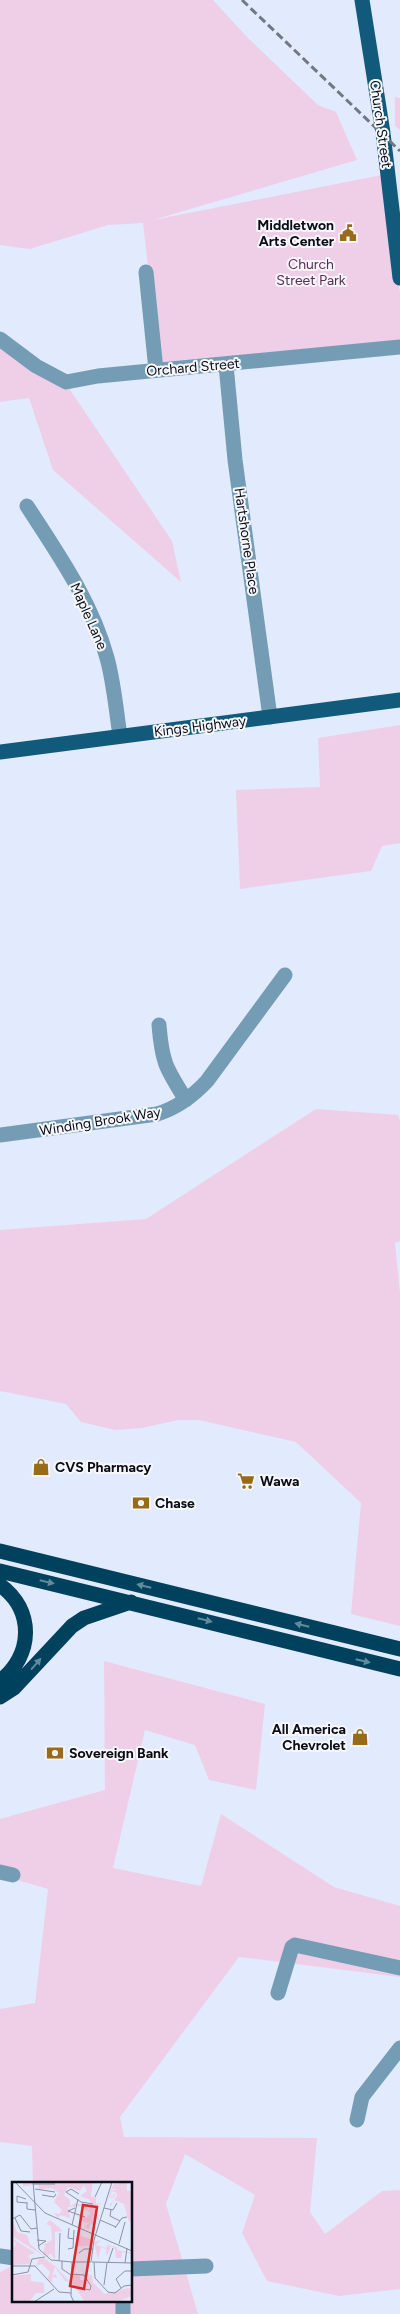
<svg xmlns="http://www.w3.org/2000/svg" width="400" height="2314" font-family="Figtree,sans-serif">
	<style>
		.green { fill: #efcfe7 }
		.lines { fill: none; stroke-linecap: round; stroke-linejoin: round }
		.minor { stroke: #749db5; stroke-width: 15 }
		.major { stroke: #115a7b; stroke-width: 15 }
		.highway { stroke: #00415d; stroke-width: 15 }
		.rail { stroke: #717784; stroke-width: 3; stroke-dasharray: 8 4; stroke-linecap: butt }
		.oneway { fill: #628a9d }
		.labels { text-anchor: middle; stroke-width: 4; stroke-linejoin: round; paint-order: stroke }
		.street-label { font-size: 14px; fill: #0a0d15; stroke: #f5f7fc }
		.poi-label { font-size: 14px; font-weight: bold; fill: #0a0d15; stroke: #f5f7fc; text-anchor: start }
		.park-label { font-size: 14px; fill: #5e2a54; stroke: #f5f7fc }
		.inset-road { fill: none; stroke: #8c92a0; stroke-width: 1 }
		.view { fill: #d62828; fill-opacity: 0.15; stroke: #d62828; stroke-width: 2.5 }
		.inset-edge { fill: none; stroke: #0a0d15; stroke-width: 2.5 }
	</style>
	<rect width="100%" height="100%" fill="#e2eafd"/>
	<path class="green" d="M0,0H213L247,37L318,105L336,112L357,160L153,220L382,175L400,293V342L160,370L143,223L108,225L30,249L0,245Z
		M395,97L400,98V130L395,126Z
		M0,338L60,375L172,541L181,582L53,470L29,398L0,402Z
		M400,725V843L382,846L371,871L240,889L236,790L320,787L318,738Z
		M316,1109L398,1115L400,1121V1241L395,1243L400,1293V1626L351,1614L361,1503L296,1442L199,1420H178L142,1428L115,1430L81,1422L66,1404L0,1391V1230L146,1219Z
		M104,1661L265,1704L256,1790L209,1780L195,1745L145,1730L113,1868L201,1886L221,1814L334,1887L400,1906V1977L239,1957L120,2117L124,2137L317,2138L310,2212L325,2234L382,2191L400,2190V2289L339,2296L267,2281L242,2233L255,2195L185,2154L166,2204L198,2314H0V2272L14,2265V2300H131V2183H33L32,2146L0,2142V2009L35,2003L48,1889L0,1875V1819L105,1790Z"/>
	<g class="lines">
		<path class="minor" d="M146,272L156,370
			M0,339L36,366L66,382L98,376L400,347
			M226,365L235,460L270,717
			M27,506C58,554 92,602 107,658C114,683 116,710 120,736
			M159,1025C162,1063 166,1068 186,1100
			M0,1135L157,1114C177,1108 193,1096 207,1081L285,975
			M0,1872L13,1875
			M278,1993L292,1947L295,1945L400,1968
			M357,2120L362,2097L400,2048
			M0,2256L14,2258
			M131,2269L206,2266
			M123,2300V2314"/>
		<path class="major" d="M362,0L383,133L400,278
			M0,752L400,700"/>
		<path class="highway" d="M0,1551L400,1649
			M0,1571L400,1669
			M0,1585C35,1610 33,1656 0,1681
			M0,1697L14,1688L72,1626L84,1618L131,1602"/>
		<path class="rail" d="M242,0L400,151"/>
	</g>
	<defs><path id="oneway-solid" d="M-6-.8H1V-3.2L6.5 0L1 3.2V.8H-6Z" transform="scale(1.25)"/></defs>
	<g class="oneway">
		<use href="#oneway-solid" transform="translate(47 1582) rotate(13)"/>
		<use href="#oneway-solid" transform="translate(144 1586) rotate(-166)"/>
		<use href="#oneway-solid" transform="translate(205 1620) rotate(14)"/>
		<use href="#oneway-solid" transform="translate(302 1625) rotate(-166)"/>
		<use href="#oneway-solid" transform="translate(363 1661) rotate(13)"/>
		<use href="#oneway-solid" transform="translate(36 1664) rotate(-49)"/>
	</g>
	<defs>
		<g id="civic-bare" transform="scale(1.35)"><path d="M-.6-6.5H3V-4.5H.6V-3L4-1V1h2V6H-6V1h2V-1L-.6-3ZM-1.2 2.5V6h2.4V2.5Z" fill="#986a19" stroke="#f5f7fc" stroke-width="2.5" paint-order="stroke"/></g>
		<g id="shop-bare" transform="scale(1.35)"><path d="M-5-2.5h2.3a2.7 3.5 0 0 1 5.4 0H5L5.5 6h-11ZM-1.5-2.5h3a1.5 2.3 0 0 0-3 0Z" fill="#986a19" stroke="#f5f7fc" stroke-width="2.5" paint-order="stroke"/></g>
		<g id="supermarket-bare" transform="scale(1.35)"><path d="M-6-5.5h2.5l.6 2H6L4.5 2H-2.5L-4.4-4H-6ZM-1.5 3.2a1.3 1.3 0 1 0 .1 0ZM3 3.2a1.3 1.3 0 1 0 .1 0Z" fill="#986a19" stroke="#f5f7fc" stroke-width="2.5" paint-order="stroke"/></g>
		<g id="bank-bare" transform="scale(1.35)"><path d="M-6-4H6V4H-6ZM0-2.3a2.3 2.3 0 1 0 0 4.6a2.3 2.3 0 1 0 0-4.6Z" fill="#986a19" stroke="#f5f7fc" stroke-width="2.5" paint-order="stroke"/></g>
	</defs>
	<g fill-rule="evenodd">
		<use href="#civic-bare" x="348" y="233"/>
		<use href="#shop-bare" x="41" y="1467"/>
		<use href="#supermarket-bare" x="246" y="1481"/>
		<use href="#bank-bare" x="141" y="1503"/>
		<use href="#shop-bare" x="360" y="1737"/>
		<use href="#bank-bare" x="55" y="1753"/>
	</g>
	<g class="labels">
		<g class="street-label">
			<text transform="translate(381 124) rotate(82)" y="5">Church Street</text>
			<text transform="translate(193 367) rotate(-5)" y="5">Orchard Street</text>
			<text transform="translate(247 541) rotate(82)" y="5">Hartshorne Place</text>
			<text transform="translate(89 616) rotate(66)" y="5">Maple Lane</text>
			<text transform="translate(200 726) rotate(-7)" y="5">Kings Highway</text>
			<text transform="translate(100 1121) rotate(-9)" y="5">Winding Brook Way</text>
		</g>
		<g class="poi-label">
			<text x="334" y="230" text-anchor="end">Middletwon<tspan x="334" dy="16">Arts Center</tspan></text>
			<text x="55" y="1472">CVS Pharmacy</text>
			<text x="260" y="1486">Wawa</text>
			<text x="155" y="1508">Chase</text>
			<text x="346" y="1734" text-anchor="end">All America<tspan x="346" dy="16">Chevrolet</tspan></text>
			<text x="69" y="1758">Sovereign Bank</text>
		</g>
		<g class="park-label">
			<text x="311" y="269">Church<tspan x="311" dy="16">Street Park</tspan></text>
		</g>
	</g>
	<g transform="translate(12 2182)">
		<rect width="120" height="120" fill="#e2eafd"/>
		<path d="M11,0H81L79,14L84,16V22L89,21L83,27L87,38L82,36L81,40L85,42L78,43L77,47L72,45L78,40L74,41L64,33L74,36L79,31L67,24L56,25L58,36L48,33L46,36L42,31L47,32L50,28L42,20L47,11L40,6L27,8L26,3L11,4ZM72,3L75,9L68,14L78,18L77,29L75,25L64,21L58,24V18L52,13L56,5L68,9ZM115,0V9H120V39L117,40L112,22L102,18L99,24L97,23L104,16L105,11L100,9L98,14L102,15L101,12H103L102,16L97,15L99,8H103L105,7H99L102,2ZM0,38L5,50L15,53L18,62L32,74L0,54ZM38,38L51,49L43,50V79L39,71L35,75L31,72L33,63L28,65L40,58L39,44L34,42ZM66,47L69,54L81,58L80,63L64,65ZM0,56L23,71L16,74L19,77L17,82L0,83V69L4,62ZM89,58L84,63L94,66L96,63L105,65V68L120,71V72L110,70L109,76H104L103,67L99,64L95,74L94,67L89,65L86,77L82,60ZM32,76L44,85L58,100L53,99L43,85L40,94L44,92L45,96L40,95L41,100L35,98L38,90L30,82L24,84L27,77ZM69,85L73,92L80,93L81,100L92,112L116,106L120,107V114L104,120H73L60,101L59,92L68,93V98H74ZM19,92V99L32,101V111H24L17,120H0V94Z" fill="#efcfe7" fill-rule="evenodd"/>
		<path class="inset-road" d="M3,0L33,31L120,69M21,0L27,67L39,78L60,80M21,2H43M23,7L43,10M67,12L59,7L54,10L69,20L81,22M30,13L42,15L44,12M83,15L90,0M14,17L5,14V20L15,21M15,20V27L23,28M63,26L56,29L73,35M92,26L101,28L105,21M99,28L98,34L108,39M3,36L9,49L18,50M0,37L8,33L19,47L25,46M88,38L104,45M60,43L66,17M57,46L56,56L62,57M103,46L110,36L115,35M25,58L34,59L26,64M107,62L113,40M56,67L61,66L62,48M67,71L72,67H81M47,79L48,51M50,79V87L59,93M80,80L120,81M82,80L83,96L96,110L103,111L112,104L120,103M96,81L101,66M113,81L115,66M0,84H23L47,110L59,111M59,92L72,93L79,104L78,108L67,106M0,93L16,90L20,77L33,75M92,103L95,81M109,106L104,97L113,89H120M22,120L42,107M62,120L59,114L60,80H79L82,58L100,0"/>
		<path class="view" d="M71,23L85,25L72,107L58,104Z"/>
		<rect width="120" height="120" class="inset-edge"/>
	</g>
</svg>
